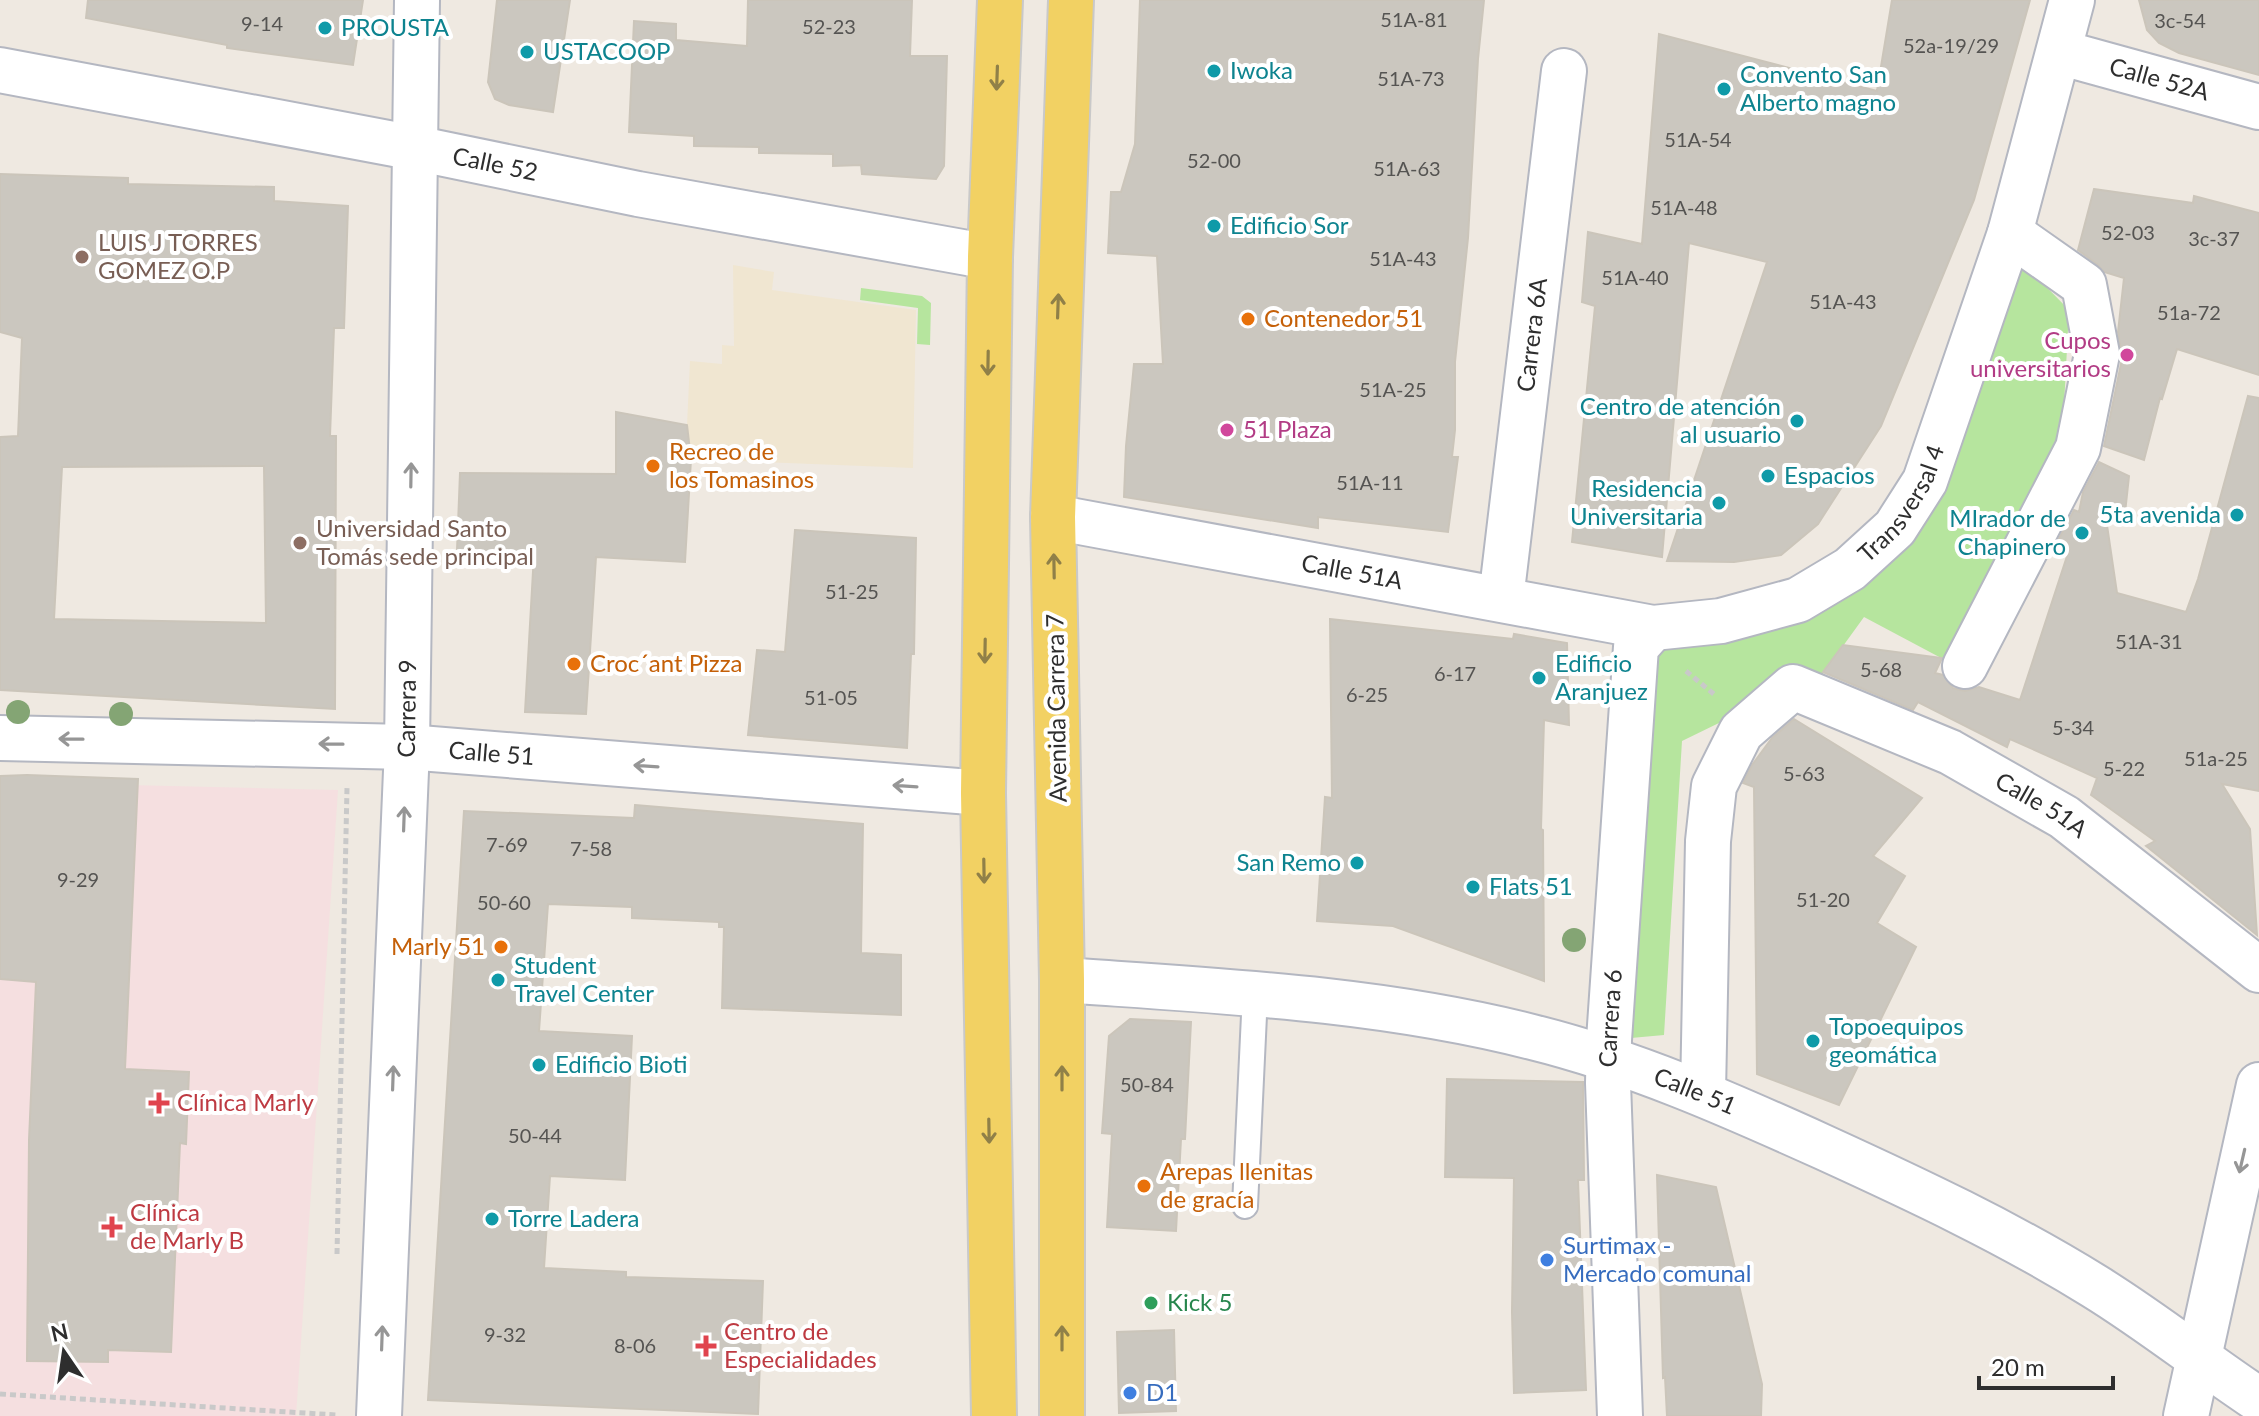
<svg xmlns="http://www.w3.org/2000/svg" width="2259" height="1416" font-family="Lato,sans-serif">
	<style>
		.education { fill: #f0e6d1 }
		.medical { fill: #f5dfe0 }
		.green { fill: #b6e59e }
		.building { fill: #cbc7bf; stroke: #cbc5ba; stroke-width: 2; fill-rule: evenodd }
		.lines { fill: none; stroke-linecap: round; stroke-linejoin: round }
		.lane-casing { stroke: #b4b7c1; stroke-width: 28 }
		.street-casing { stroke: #b4b7c1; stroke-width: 48 }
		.secondary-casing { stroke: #b4b7c1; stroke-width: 48 }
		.primary-casing { stroke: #c9c9c9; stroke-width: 48 }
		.path { stroke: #c9c9c9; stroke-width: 5; stroke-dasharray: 6 4; stroke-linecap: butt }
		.lane { stroke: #fff; stroke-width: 24 }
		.street { stroke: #fff; stroke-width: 44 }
		.secondary { stroke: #fff; stroke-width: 44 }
		.primary { stroke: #f2d163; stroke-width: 44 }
		.tree { fill: #84a574 }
		.oneway { stroke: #908048 }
		.oneway2 { stroke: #969696 }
		.culture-dot { fill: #0f9aa8; stroke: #fff; stroke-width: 3 }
		.education-dot { fill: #8d6e63; stroke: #fff; stroke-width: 3 }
		.food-dot { fill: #e8710a; stroke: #fff; stroke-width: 3 }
		.hotel-dot { fill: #d1479c; stroke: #fff; stroke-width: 3 }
		.health-dot { fill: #e0444e; stroke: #fff; stroke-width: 3 }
		.shop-dot { fill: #3f7fe0; stroke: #fff; stroke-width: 3 }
		.leisure-dot { fill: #2e9e5b; stroke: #fff; stroke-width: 3 }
		.labels { text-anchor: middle; stroke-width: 8; stroke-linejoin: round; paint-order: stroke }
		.number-label { font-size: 20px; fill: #555452 }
		.culture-label { font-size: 24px; fill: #0d838f; stroke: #fff; text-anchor: start }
		.street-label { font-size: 24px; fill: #2e2e2e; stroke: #fff }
		.education-label { font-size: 24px; fill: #785e54; stroke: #fff; text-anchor: start }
		.food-label { font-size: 24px; fill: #c56008; stroke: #fff; text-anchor: start }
		.hotel-label { font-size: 24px; fill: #b23c85; stroke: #fff; text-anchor: end }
		.health-label { font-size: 24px; fill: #be3a42; stroke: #fff; text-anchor: start }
		.shop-label { font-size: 24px; fill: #366cbe; stroke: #fff; text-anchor: start }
		.leisure-label { font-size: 24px; fill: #27864d; stroke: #fff; text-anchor: start }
	</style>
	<rect width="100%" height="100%" fill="#efe9e1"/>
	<path class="education" d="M733,265L774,272L772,290L916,310L913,468L691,459L687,425L690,361L722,364V345L734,346Z"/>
	<path class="medical" d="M0,782L338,790L296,1416H0Z"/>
	<path class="green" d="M2020,260L2069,310L2062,444L1943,659L1864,617L1817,682L1793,687L1682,741L1664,1035L1620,1039L1632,659L1822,595L1927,504Z
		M861,288L922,296L931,303L930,345L917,344L918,308L860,300Z"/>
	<path class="building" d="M88,0H363L353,65L227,48V45L86,18Z
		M497,0H570L553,112L509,105L495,99L488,82Z
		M748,0H912L910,56H947L944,166L936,179L862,174L861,165L833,166V154L759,153V147L694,146V136L629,132L634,21L676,24V40L747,46Z
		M1140,0H1484L1478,59L1468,238L1455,362V430L1452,457H1458L1448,532L1318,517V528L1124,497L1126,446L1134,364H1163L1157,256L1108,253L1111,192H1121L1135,144Z
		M1892,0H2030L1974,200L1881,426L1818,524L1781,555L1734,562L1667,561L1767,262L1689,243L1662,557L1572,542L1595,306L1582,302L1588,232L1642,244L1659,34L1877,91Z
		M2139,0H2259V75L2179,53L2159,43L2147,30Z
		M0,174L128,178V184L274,187V201L348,206L344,328H334L330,436H336L335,709L0,690V437L18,436L22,338L0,332ZM264,466L266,623L54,619L62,467Z
		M2094,189L2193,203L2194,196L2259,213V375L2177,349L2162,399L2160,398L2144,460L2104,446L2122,359L2118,332L2124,278L2104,272L2098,265L2078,250Z
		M2248,396L2259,398V791L2222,784L2250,829L2257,935L2146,846L2155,841L2091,795L2097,778L2010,739L2007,747L1918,702L1913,710L1823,672L1843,645L1942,658L1935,673L1943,675L1953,688L1965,691L1979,687L2020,700L2069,550L2056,544L2074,510L2079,512L2083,492L2099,462L2129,476L2125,513L2104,505L2117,593L2186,612L2198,579Z
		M616,412L687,425L691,459L685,562L596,557L586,714L525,712L534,554L457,550L460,473L616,474Z
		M795,530L916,538L914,654H911L907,748L748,735L757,650L785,652Z
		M1330,619L1513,639L1514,634L1567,643L1569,725L1544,720L1541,829L1543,830L1544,981L1393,926L1317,921L1325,797L1332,798Z
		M1794,719L1922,798L1873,856L1905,876L1877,923L1916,947L1839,1105L1757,1074L1754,787L1743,783L1752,765L1772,738Z
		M27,775L138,779L125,1069L189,1072L186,1144L180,1143L171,1352L108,1350V1362L27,1361L29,1140L36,982L0,979V776Z
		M635,805L863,824L861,953L901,955V1015L722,1008L724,927H719V922L632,918V907L548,904L539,1031L632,1036L625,1180L550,1176L544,1268L626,1272V1277L763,1281L758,1414L428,1400L464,811L634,818Z
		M1130,1019L1191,1022L1185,1139H1181L1176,1231L1107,1227L1112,1134L1102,1133L1109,1036Z
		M1447,1079L1583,1082L1584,1180H1578L1586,1390L1514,1393L1512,1312L1514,1178L1445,1177Z
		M1657,1175L1716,1187L1762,1384L1761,1416H1667L1665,1377L1663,1378Z
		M1174,1330L1176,1411L1119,1413L1117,1332Z"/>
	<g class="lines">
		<g class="lane-casing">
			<path id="lane" d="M1245,1206L1255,994"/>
		</g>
		<g class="street-casing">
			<g id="street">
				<path id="s1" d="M2059,52L2259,107"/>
				<path id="s2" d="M0,70L415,148L638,194L990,257"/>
				<path id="s3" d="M1053,517L1653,628L1721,621L1798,600L1850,569L1895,528L1925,481L2010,233L2072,0"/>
				<path id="s4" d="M1501,599L1564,71"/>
				<path d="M1965,666L2078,448L2097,354L2084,285L2010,233"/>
				<path id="s5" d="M0,738L407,747L983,793"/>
				<path id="s6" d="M1703,1093L1708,841L1714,786L1741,732L1793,687L1950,752L2064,817L2259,970"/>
				<path id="s7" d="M379,1416L407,747L417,0"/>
				<path id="s8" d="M1620,1416L1608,1083L1609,1040L1636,647L1653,628"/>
			</g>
		</g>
		<g class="secondary-casing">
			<g id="secondary">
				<path id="s9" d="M1062,980C1219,991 1379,998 1532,1037C1633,1062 1728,1104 1823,1147C1915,1189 2007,1232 2094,1286C2151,1321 2203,1363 2259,1400"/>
				<path d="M2186,1416L2259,1085"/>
			</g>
		</g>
		<g class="primary-casing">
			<path id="primary" d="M994,1416L983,793L990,257L1000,0
				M1062,1416V980L1053,517L1071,0"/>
		</g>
		<path class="path" d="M1686,671L1715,695
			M337,1254L347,788
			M0,1394L337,1415"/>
		<use href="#lane" class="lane"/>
		<use href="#street" class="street"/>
		<use href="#secondary" class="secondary"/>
		<use href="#primary" class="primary"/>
	</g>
	<g class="tree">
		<circle cx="18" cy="712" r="12"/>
		<circle cx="121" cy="714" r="12"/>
		<circle cx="1574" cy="940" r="12"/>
	</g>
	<defs><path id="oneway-shaft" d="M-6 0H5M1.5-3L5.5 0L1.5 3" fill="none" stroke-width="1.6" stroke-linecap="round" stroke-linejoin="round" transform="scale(2)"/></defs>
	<g class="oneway">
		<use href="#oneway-shaft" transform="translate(997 78) rotate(92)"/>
		<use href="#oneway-shaft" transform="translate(1058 306) rotate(-88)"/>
		<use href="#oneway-shaft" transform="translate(988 363) rotate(91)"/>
		<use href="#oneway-shaft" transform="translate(1054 566) rotate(-91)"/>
		<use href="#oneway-shaft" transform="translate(985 651) rotate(91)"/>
		<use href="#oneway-shaft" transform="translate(984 871) rotate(89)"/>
		<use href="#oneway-shaft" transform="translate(1062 1078) rotate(-90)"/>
		<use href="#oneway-shaft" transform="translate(989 1131) rotate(89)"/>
		<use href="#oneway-shaft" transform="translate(1062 1338) rotate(-90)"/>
	</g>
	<g class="oneway2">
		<use href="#oneway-shaft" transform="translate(411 475) rotate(-89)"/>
		<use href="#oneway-shaft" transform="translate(71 739) rotate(-179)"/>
		<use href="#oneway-shaft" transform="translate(331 744) rotate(-179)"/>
		<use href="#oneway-shaft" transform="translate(646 766) rotate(-176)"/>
		<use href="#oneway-shaft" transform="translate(905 786) rotate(-176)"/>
		<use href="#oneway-shaft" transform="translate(404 819) rotate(-88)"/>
		<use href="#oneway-shaft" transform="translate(393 1078) rotate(-88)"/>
		<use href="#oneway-shaft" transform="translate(2242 1161) rotate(103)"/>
		<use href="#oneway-shaft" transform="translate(382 1338) rotate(-88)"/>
	</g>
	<g class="culture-dot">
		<circle cx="325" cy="28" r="8"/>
		<circle cx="527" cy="52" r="8"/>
		<circle cx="1214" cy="71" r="8"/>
		<circle cx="1724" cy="89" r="8"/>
		<circle cx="1214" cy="226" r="8"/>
		<circle cx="1797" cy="421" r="8"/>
		<circle cx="1768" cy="476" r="8"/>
		<circle cx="1719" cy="503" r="8"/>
		<circle cx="2237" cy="515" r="8"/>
		<circle cx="2082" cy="533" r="8"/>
		<circle cx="1539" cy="678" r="8"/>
		<circle cx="1357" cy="863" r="8"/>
		<circle cx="1473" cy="887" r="8"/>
		<circle cx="498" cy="980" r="8"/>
		<circle cx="1813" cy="1041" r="8"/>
		<circle cx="539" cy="1065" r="8"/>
		<circle cx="492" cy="1219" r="8"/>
	</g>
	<g class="education-dot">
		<circle cx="82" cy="257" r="8"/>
		<circle cx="300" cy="543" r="8"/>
	</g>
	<g class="food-dot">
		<circle cx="1248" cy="319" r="8"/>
		<circle cx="653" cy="466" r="8"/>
		<circle cx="574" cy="664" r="8"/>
		<circle cx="501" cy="947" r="8"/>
		<circle cx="1144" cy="1186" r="8"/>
	</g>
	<g class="hotel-dot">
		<circle cx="2127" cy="355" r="8"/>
		<circle cx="1227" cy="430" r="8"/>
	</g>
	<g class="health-dot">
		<path d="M155 1091h8v8h8v8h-8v8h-8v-8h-8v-8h8z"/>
		<path d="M108 1215h8v8h8v8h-8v8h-8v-8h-8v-8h8z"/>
		<path d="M702 1334h8v8h8v8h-8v8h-8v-8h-8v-8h8z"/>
	</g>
	<g class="shop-dot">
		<circle cx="1547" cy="1260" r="8"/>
		<circle cx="1130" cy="1393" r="8"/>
	</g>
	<circle class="leisure-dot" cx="1151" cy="1303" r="8"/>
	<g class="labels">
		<g class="number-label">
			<text x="1414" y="27">51A-81</text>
			<text x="2180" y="28">3c-54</text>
			<text x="262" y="31">9-14</text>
			<text x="829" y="34">52-23</text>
			<text x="1951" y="53">52a-19/29</text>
			<text x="1411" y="86">51A-73</text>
			<text x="1698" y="147">51A-54</text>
			<text x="1214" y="168">52-00</text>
			<text x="1407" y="176">51A-63</text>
			<text x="1684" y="215">51A-48</text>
			<text x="2128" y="240">52-03</text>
			<text x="2214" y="246">3c-37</text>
			<text x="1403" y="266">51A-43</text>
			<text x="1635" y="285">51A-40</text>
			<text x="1843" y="309">51A-43</text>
			<text x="2189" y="320">51a-72</text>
			<text x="1393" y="397">51A-25</text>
			<text x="1370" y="490">51A-11</text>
			<text x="852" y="599">51-25</text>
			<text x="2149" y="649">51A-31</text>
			<text x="1881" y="677">5-68</text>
			<text x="1455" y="681">6-17</text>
			<text x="1367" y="702">6-25</text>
			<text x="831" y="705">51-05</text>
			<text x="2073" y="735">5-34</text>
			<text x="2216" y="766">51a-25</text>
			<text x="2124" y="776">5-22</text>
			<text x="1804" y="781">5-63</text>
			<text x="507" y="852">7-69</text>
			<text x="591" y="856">7-58</text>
			<text x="78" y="887">9-29</text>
			<text x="1823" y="907">51-20</text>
			<text x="504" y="910">50-60</text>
			<text x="1147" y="1092">50-84</text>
			<text x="535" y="1143">50-44</text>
			<text x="505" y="1342">9-32</text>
			<text x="635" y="1353">8-06</text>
		</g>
		<g class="culture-label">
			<text x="341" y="36">PROUSTA</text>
			<text x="543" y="60">USTACOOP</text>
			<text x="1230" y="79">Iwoka</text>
			<text x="1740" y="83">Convento San<tspan x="1740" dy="28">Alberto magno</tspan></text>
			<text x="1230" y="234">Edificio Sor</text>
			<text x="1781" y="415" text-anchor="end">Centro de atención<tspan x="1781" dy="28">al usuario</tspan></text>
			<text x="1784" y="484">Espacios</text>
			<text x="1703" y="497" text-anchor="end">Residencia<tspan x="1703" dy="28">Universitaria</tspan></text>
			<text x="2221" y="523" text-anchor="end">5ta avenida</text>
			<text x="2066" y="527" text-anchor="end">MIrador de<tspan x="2066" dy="28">Chapinero</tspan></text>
			<text x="1555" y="672">Edificio<tspan x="1555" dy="28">Aranjuez</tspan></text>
			<text x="1341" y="871" text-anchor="end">San Remo</text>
			<text x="1489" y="895">Flats 51</text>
			<text x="514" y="974">Student<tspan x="514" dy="28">Travel Center</tspan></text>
			<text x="1829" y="1035">Topoequipos<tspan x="1829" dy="28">geomática</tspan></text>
			<text x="555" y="1073">Edificio Bioti</text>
			<text x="508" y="1227">Torre Ladera</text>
		</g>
		<g class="street-label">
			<text dy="8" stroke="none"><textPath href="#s1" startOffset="104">Calle 52A</textPath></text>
			<text dy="8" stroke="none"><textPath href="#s2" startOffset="504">Calle 52</textPath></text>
			<text dy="8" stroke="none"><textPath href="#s4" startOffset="266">Carrera 6A</textPath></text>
			<text dy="8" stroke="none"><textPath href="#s3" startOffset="904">Transversal 4</textPath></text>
			<text dy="8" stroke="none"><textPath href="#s3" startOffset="304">Calle 51A</textPath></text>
			<text dy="8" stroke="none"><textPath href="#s7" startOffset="708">Carrera 9</textPath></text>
			<text transform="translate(1057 708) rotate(-91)" y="8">Avenida Carrera 7</text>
			<text dy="8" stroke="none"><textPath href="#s5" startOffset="492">Calle 51</textPath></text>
			<text dy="8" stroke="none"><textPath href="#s6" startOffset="712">Calle 51A</textPath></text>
			<text dy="8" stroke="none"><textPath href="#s8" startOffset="398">Carrera 6</textPath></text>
			<text dy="8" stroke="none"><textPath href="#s9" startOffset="646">Calle 51</textPath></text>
		</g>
		<g class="education-label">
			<text x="98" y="251">LUIS J TORRES<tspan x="98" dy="28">GOMEZ O.P</tspan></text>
			<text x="316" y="537">Universidad Santo<tspan x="316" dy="28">Tomás sede principal</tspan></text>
		</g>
		<g class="food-label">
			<text x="1264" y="327">Contenedor 51</text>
			<text x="669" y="460">Recreo de<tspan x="669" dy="28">los Tomasinos</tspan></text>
			<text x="590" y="672">Croc´ant Pizza</text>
			<text x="485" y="955" text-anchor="end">Marly 51</text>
			<text x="1160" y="1180">Arepas llenitas<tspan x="1160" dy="28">de gracía</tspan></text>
		</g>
		<g class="hotel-label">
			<text x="2111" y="349">Cupos<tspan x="2111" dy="28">universitarios</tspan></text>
			<text x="1243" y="438" text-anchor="start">51 Plaza</text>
		</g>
		<g class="health-label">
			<text x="177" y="1111">Clínica Marly</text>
			<text x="130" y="1221">Clínica<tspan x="130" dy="28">de Marly B</tspan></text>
			<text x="724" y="1340">Centro de<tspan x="724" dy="28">Especialidades</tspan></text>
		</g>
		<g class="shop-label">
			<text x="1563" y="1254">Surtimax -<tspan x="1563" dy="28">Mercado comunal</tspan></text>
			<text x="1146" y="1401">D1</text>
		</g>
		<g class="leisure-label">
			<text x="1167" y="1311">Kick 5</text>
		</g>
	</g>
	<g transform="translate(64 1352) rotate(347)" stroke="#ffffff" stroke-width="6" paint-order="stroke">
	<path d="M0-6L14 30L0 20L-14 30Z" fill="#2e2e2e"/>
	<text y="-12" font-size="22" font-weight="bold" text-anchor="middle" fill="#2e2e2e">N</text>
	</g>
	<path d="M1979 1376v12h134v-12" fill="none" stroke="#2e2e2e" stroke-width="4"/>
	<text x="1991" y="1376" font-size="24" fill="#2e2e2e" stroke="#ffffff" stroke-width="6" paint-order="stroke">20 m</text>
</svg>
